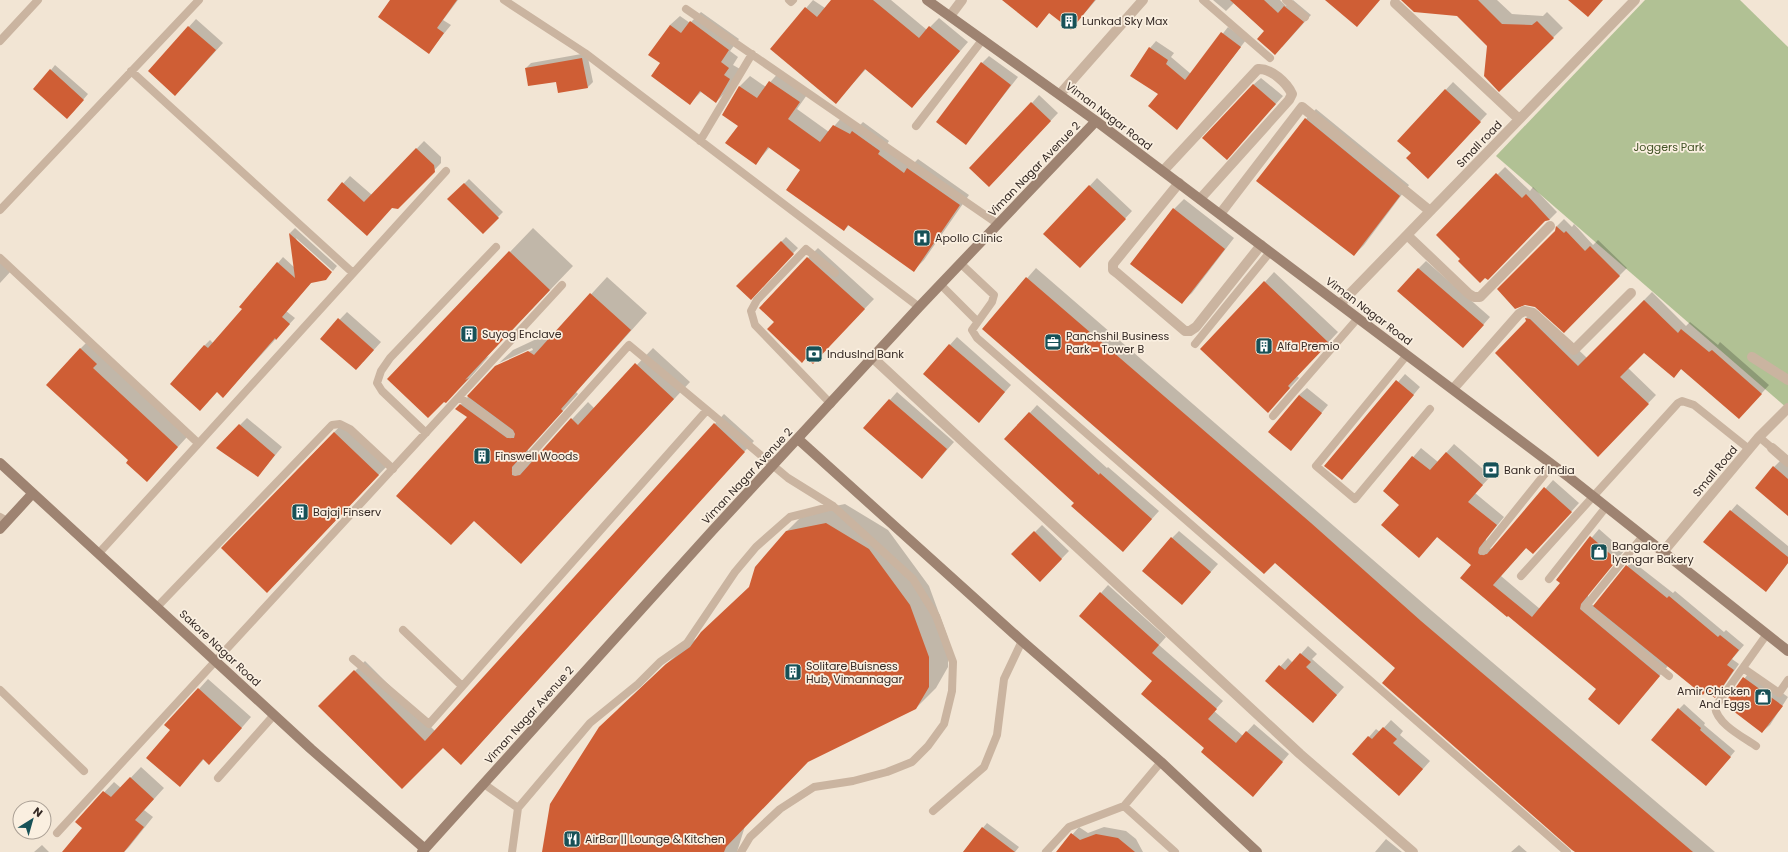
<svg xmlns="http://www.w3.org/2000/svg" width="1788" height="852" font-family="Poppins,sans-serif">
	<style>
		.green { fill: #b1c194 }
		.shadow { fill: #0003 }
		.building { fill: #cf5e35 }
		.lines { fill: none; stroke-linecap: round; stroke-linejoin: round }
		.lane { stroke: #cab4a0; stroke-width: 8 }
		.street { stroke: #cab4a0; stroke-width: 10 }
		.secondary { stroke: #9e8371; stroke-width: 10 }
		.labels { text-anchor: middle; stroke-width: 3.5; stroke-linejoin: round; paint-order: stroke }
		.poi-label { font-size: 11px; fill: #342924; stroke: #faefe0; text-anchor: start }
		.street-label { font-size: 11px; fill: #342924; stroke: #faefe0 }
		.park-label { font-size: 11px; fill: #425326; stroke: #faefe0 }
	</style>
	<rect width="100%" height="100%" fill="#f2e5d4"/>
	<path class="green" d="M1645,0H1740L1788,47V409L1496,156Z"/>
	<path class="shadow" d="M392,0H458L443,20L451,25L428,53Z
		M813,0L825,8L832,0H891L927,30L939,18L968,42L912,107L866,69L836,102L772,48Z
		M1003,0H1096L1071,29L1050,12L1037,27Z
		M1213,0H1280L1286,6L1293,0L1311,15L1282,47L1234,3L1226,11Z
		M1414,0H1497L1512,14L1543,16L1547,12L1563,28L1499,90L1488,45L1457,15Z
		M701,12L739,39L730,51L738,57L733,65L740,69L726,92L716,102L701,92L690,103L661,63L670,25L680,16L690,23Z
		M196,19L223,43L183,87L149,71Z
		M1228,27L1246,40L1177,129L1159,94L1132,76L1150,48L1156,41L1174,53L1171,57L1191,74Z
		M587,53L593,82L588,87L559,92L557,81L526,68L531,63Z
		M989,56L1018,77L966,143L982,63Z
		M55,65L88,94L72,113L51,70Z
		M780,71L809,92L797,109L829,132L843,116L860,125L863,122L889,141L887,144L914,163L918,159L969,195L924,260L914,270L849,225L844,230L802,170L770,147L756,163L739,126L723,115L740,86L750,76L766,87Z
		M1261,78L1283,96L1234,151L1253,85Z
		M1453,82L1487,114L1435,170L1412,153L1398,141Z
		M1039,95L1058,113L996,179L1032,103Z
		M1316,109L1409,185L1364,245L1354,255L1258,181L1306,119Z
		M424,141L441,157V163L398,208L328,200L350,176L372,195Z
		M1505,167L1530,191L1533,187L1557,212L1550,219L1461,259L1437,235Z
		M1097,178L1132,211L1088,259L1045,234Z
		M469,179L503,212L483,232L449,199Z
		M1184,199L1234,238L1192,293L1182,302L1174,209Z
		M1564,219L1572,227L1574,224L1593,245L1598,240L1627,268L1564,331L1556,231L1557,226Z
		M295,228L337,266L333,271L296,238L312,282L286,311L295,318L228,391L171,384L205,345L210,340L213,343L244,309L241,307L283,257L295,268L290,233Z
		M533,228L573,266L485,358L489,356L470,378L446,401L388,379Z
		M786,237L798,248L755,294L738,286Z
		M818,248L874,299L822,353L775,322L808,258Z
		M0,261L11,271L0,283Z
		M1426,261L1490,317L1470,340L1418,269Z
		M1036,268L1432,611L1715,852H1578L1396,668L1275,562L983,329Z
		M1274,272L1338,332L1297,376L1299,378L1268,412L1265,282Z
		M607,277L647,313L576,392L578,394L528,450V458L532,460L535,459L588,402L595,409L653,348L690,382L521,563L468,417L457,409L496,366L533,350L532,348L499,363L513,350L545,335L550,339Z
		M1652,292L1686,326L1690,322L1718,345L1720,342L1769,385L1747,410L1682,368L1674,376L1644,352L1628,368L1656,395L1606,448L1526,318L1534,310L1538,311L1587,358Z
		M347,312L381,342L363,362L321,339Z
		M957,337L1011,385L986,414L924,374Z
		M89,340L187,437L156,471L129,460L80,349Z
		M1405,374L1420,387L1349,472L1326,466Z
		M1307,388L1328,405L1291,450L1299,395Z
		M897,392L954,442L929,470L865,428Z
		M1037,405L1107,468L1108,467L1159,511L1123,551L1075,503L1006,439Z
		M724,414L754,441L471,754L443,747L320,706L365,661L435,731Z
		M247,418L282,447L258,476L217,448Z
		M344,422L388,465L277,582L222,548Z
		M1454,444L1491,476L1475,493L1504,517L1486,539V545L1490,549L1495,547L1553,480L1579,503L1541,545L1527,547L1501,576L1540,609L1561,583L1557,579L1599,529L1624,551L1588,594V601L1594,606L1632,561L1673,593L1675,591L1724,632L1726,630L1744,645L1732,659L1739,664L1720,691L1715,696L1668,666L1619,723L1597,689L1473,565L1438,536L1427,548L1400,505L1384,491L1421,448L1438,462Z
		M1781,460L1788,466V515L1774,467Z
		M845,504L888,530L929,586L948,638V667L936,688L916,708L809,760L745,826L737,852H543L619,708L687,645L700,636L751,586L786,532L806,512Z
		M1737,504L1788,546V563L1772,584L1704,542Z
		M1042,525L1069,551L1040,581L1013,554Z
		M1179,531L1218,564L1182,604L1172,538Z
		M1108,585L1166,637L1159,645L1223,701L1214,711L1243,736L1254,724L1289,754L1260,788L1205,748L1153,681L1101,593Z
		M1308,646L1317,654L1312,659L1344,687L1320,714L1267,681L1288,658L1293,663Z
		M1751,670L1788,697L1770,725L1762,732L1725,704Z
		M208,679L251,717L219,754L204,759L180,786L171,730L199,689Z
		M1684,704L1705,723L1704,725L1735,751L1711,780L1679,709Z
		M1391,720L1403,731L1400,735L1430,761L1407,787L1369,737L1376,729L1380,732Z
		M141,767L164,788L144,810L153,817L129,847L124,852H66L84,828L76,822L114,782L121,788Z
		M987,823L1019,847L1015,852H963Z
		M1079,827L1088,833L1104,827L1126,831L1136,839L1143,852H1057Z
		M1386,839L1402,852H1375Z
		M42,845L49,852H34Z
		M1519,845L1527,852H1511Z"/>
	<path class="building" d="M390,0H457L437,28L444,33L429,54L378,17Z
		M831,0H873L919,38L929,26L960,51L912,108L865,69L836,104L770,49L805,7L817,17Z
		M1002,0H1095L1071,30L1049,13L1037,28Z
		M1230,0H1264L1278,13L1284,6L1304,22L1275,55L1257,39L1264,31Z
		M1325,0H1380L1357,27Z
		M1401,0H1478L1502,24L1532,25L1537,21L1554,38L1499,92L1484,76L1487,46L1457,16L1414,12Z
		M1568,0H1603L1588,17Z
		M690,21L729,50L721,62L729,68L724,75L730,79L716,103L700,91L690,105L651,76L660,63L648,55L670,25L681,33Z
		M188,26L216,50L175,96L148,71Z
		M1221,32L1241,47L1177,130L1148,106L1158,94L1130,76L1149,47L1168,60L1166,64L1185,80Z
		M582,58L588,88L558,93L556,82L528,86L525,68Z
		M981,62L1011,85L966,145L936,122Z
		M50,69L84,100L67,119L33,89Z
		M769,81L800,102L788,119L820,142L833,125L850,134L852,131L880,151L878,154L904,173L907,168L960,205L914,272L848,225L844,231L786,190L800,170L768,147L756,165L725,143L738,126L722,115L739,86L757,98Z
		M1253,84L1276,104L1227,160L1202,138Z
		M1445,89L1481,122L1428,179L1406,158L1411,153L1397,141Z
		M1031,102L1051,121L989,187L969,168Z
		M1305,118L1400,196L1354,256L1256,181Z
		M416,148L434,165L435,172L398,209L392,208L367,236L327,200L342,182L364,202Z
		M1496,173L1522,198L1526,194L1550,220L1545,221L1488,280L1485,278L1480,283L1458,261L1460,259L1436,235Z
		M464,183L499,218L483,234L447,199Z
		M1089,185L1126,219L1080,268L1043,234Z
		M1173,208L1225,249L1182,304L1130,264Z
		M1556,226L1564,233L1566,231L1585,251L1590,246L1620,276L1564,333L1535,307L1525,305L1515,309L1497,289L1555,231Z
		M289,233L332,272L326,280L311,283L282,317L290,324L276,340L275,338L223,398L217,392L200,411L170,384L204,345L208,348L242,309L239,307L277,262L295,278Z
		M781,241L794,254L751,300L736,286Z
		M509,251L550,290L465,380L469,378L446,403L444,402L428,418L387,379Z
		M807,257L865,309L813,364L806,358L802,363L767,329L774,322L759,308Z
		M1418,268L1484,325L1463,348L1397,291Z
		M1026,277L1311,523L1421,621L1693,852H1575L1572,850L1382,683L1395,668L1275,563L1264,574L982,329Z
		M1264,281L1329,343L1288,386L1290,388L1268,413L1200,349Z
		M590,293L631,330L561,409L563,411L512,467V475L515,476L520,475L571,418L578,425L635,363L674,399L521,564L474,521L451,545L396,496L467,417L455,409L460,404L507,438H514L515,434L513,430L467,396L495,366L528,351L534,355Z
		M1644,300L1678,333L1681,329L1709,352L1712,350L1762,394L1739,419L1681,369L1674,378L1644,353L1620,377L1649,404L1598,457L1495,353L1526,321L1525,318L1530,319L1578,366Z
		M338,318L374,350L356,370L320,339Z
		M949,344L1005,392L979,423L923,374Z
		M80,348L97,364L93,368L178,447L147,482L126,463L128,460L46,385Z
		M1396,380L1414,395L1342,480L1324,466Z
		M1299,395L1322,413L1291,451L1268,432Z
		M889,399L947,449L922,479L863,428Z
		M1029,412L1099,475L1100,473L1152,519L1123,552L1071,506L1074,503L1004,439Z
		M714,423L745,452L461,765L443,748L402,789L318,706L354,670L425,741Z
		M239,424L275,455L258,477L216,448Z
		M334,432L379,475L267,593L221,548Z
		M1446,452L1483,485L1468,502L1497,525L1479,548L1478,553L1480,555L1487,554L1544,487L1572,512L1533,554L1526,548L1493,585L1532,617L1560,583L1556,580L1590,536L1617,560L1581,604L1580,609L1660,676L1619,725L1588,699L1596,689L1508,616L1507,617L1460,578L1471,565L1437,537L1419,558L1381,525L1399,505L1383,491L1412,456L1430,470Z
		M1773,466L1788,479V516L1755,488Z
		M1730,510L1788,557V563L1766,592L1703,542Z
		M826,523L869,549L910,605L929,657V687L916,709L808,762L726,847L724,852H542L550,804L599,727L666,664L690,647L701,632L749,587L755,567L786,531Z
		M1034,531L1062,559L1040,582L1011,554Z
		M1171,537L1211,572L1182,605L1142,571Z
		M1626,565L1667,598L1669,596L1718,637L1720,635L1739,650L1727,665L1734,670L1715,698L1706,691L1703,695L1593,606Z
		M1100,592L1159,645L1152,653L1217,709L1208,719L1236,743L1246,731L1283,762L1253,797L1201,752L1204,748L1141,694L1152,681L1079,616Z
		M1300,653L1311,662L1306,667L1337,695L1313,723L1265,681L1279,665L1285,670Z
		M1743,677L1783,706L1762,733L1724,704Z
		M198,688L242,728L209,765L203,759L180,787L146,758L170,730L164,725Z
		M1678,708L1701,728L1700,730L1731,757L1706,786L1651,740Z
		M1383,727L1397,739L1393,743L1423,769L1399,796L1352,754L1368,736L1372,739Z
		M130,777L154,799L135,820L144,827L124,852H62L82,828L75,822L103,791L111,797Z
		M982,827L1015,852H963Z
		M1071,833L1080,840L1096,834L1118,838L1135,852H1056Z"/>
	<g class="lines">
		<path class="lane" d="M504,0L585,53L919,307
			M789,0L791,2L793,0
			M1203,0L1270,58
			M1286,0L1305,17
			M686,9L998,224
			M0,41L38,0
			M131,71L353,273
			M916,126L983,39
			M700,141L752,54
			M0,210L199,0
			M0,258L198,443
			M960,263L994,295L992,302L972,330L977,338L1567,852
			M940,284L977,321
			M1195,344L1270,252
			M1407,355L1316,466L1355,499L1430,409
			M459,397L510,434
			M831,404L755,325L751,311L757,300L806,249L835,273
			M1273,416L1358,318
			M426,433L382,391L377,383L381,371L390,358L496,247
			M1759,437L1772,448
			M516,471L629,345L707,410
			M0,517L7,521
			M1643,536L1585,607L1669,676
			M1483,551L1552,465
			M99,553L446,171
			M1521,576L1678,403L1682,401L1694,405L1749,449
			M1549,579L1606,507
			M157,607L332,425L340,424L350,429L393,469
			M403,630L462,686
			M353,659L429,724L707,410L788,478L833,506L913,579L936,616L953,662L952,691L944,724L928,746L912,762L887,772L853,781L814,787L780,809L750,837L741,852
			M1743,668L1779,693L1788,680
			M0,690L84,771
			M1756,746C1743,737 1717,724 1715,707L1767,634
			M218,778L274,715
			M484,784L518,808L512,852
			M1124,806L1175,852
			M518,808L590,723L638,684L660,662L687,643L735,572L756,547L790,517L833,506
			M933,811L984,767L997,735L1004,679L1022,641
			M57,833L562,285
			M1046,852L1069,827L1124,806L1161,762"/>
		<path class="street" d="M1395,3L1519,119
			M950,16L962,0
			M1060,94L1143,0
			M1163,171L1258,69C1271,68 1287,83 1292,94L1289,100L1200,199
			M1179,183L1113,264V270L1117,273L1185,331H1190L1196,327L1261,245
			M1220,214L1302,107L1430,211
			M1407,235L1469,294L1474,297H1480L1550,226
			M1340,304L1635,0
			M1752,357L1788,380
			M873,358L1300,754L1413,852
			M1453,389L1519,314L1524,311L1533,313L1574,350L1631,293
			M1772,448L1788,462
			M1663,552L1759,437L1788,408"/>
		<path class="secondary" d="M927,0L1096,121L1570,478L1788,651
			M798,439L1022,641L1161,762L1257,852
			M0,463L311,749L425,849
			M0,529L32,494
			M422,852L712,531L919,307L1096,121"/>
	</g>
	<defs>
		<g id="building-square" transform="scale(0.9)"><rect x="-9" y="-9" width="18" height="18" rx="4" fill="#175157" stroke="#faefe0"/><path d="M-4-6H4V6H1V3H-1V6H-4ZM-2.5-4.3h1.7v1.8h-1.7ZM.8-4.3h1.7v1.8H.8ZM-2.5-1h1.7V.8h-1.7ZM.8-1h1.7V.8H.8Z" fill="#fff"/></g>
		<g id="hospital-square" transform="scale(0.9)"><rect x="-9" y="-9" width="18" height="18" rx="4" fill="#175157" stroke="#faefe0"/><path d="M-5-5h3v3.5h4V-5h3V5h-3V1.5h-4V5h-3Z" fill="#fff"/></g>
		<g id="office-square" transform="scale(0.9)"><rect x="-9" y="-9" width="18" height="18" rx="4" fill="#175157" stroke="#faefe0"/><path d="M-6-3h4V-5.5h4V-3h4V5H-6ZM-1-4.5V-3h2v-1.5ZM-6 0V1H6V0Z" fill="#fff"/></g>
		<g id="bank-square" transform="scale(0.9)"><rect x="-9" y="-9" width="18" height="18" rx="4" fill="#175157" stroke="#faefe0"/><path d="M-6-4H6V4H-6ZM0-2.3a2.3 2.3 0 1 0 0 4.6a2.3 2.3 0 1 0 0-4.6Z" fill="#fff"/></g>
		<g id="shop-square" transform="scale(0.9)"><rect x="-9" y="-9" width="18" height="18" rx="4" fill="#175157" stroke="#faefe0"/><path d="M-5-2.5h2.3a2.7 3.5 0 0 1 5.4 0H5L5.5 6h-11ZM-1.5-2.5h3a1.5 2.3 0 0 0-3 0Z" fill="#fff"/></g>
		<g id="restaurant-square" transform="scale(0.9)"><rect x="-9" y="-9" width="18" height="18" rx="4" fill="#175157" stroke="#faefe0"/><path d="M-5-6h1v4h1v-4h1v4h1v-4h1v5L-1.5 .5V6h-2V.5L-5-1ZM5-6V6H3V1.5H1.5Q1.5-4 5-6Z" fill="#fff"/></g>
	</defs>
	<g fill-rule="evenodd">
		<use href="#building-square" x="1069" y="21"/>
		<use href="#hospital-square" x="922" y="238"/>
		<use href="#building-square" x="469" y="334"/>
		<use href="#office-square" x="1053" y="342"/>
		<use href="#building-square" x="1264" y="346"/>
		<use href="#bank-square" x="814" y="354"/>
		<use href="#building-square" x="482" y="456"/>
		<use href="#bank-square" x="1491" y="470"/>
		<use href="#building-square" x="300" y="512"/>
		<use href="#shop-square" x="1599" y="552"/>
		<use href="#building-square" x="793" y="672"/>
		<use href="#shop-square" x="1763" y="697"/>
		<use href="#restaurant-square" x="572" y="839"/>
	</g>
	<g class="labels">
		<g class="poi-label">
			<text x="1082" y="25">Lunkad Sky Max</text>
			<text x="935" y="242">Apollo Clinic</text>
			<text x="482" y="338">Suyog Enclave</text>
			<text x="1066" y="340">Panchshil Business<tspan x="1066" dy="13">Park - Tower B</tspan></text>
			<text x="1277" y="350">Alfa Premio</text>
			<text x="827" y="358">IndusInd Bank</text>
			<text x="495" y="460">Finswell Woods</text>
			<text x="1504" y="474">Bank of India</text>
			<text x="313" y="516">Bajaj Finserv</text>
			<text x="1612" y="550">Bangalore<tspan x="1612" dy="13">Iyengar Bakery</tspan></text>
			<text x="806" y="670">Solitare Buisness<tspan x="806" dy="13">Hub, Vimannagar</tspan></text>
			<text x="1750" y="695" text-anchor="end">Amir Chicken<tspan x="1750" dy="13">And Eggs</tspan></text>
			<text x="585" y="843">AirBar || Lounge &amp; Kitchen</text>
		</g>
		<g class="street-label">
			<text transform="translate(1109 116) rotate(37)" y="4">Viman Nagar Road</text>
			<text transform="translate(1479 144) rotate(-46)" y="4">Small road</text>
			<text transform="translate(1034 169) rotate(-46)" y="4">Viman Nagar Avenue 2</text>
			<text transform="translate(1369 311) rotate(37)" y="4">Viman Nagar Road</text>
			<text transform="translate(1715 471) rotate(-50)" y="4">Small Road</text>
			<text transform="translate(747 476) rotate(-47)" y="4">Viman Nagar Avenue 2</text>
			<text transform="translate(220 648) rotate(43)" y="4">Sakore Nagar Road</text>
			<text transform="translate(529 715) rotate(-48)" y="4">Viman Nagar Avenue 2</text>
		</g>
		<g class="park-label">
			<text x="1669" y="151">Joggers Park</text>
		</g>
	</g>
	<g transform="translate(32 820) rotate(37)"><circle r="19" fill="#faefe0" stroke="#aba095"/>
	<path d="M0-3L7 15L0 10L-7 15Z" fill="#175157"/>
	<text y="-6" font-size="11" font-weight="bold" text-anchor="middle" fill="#342924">N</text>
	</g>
</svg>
